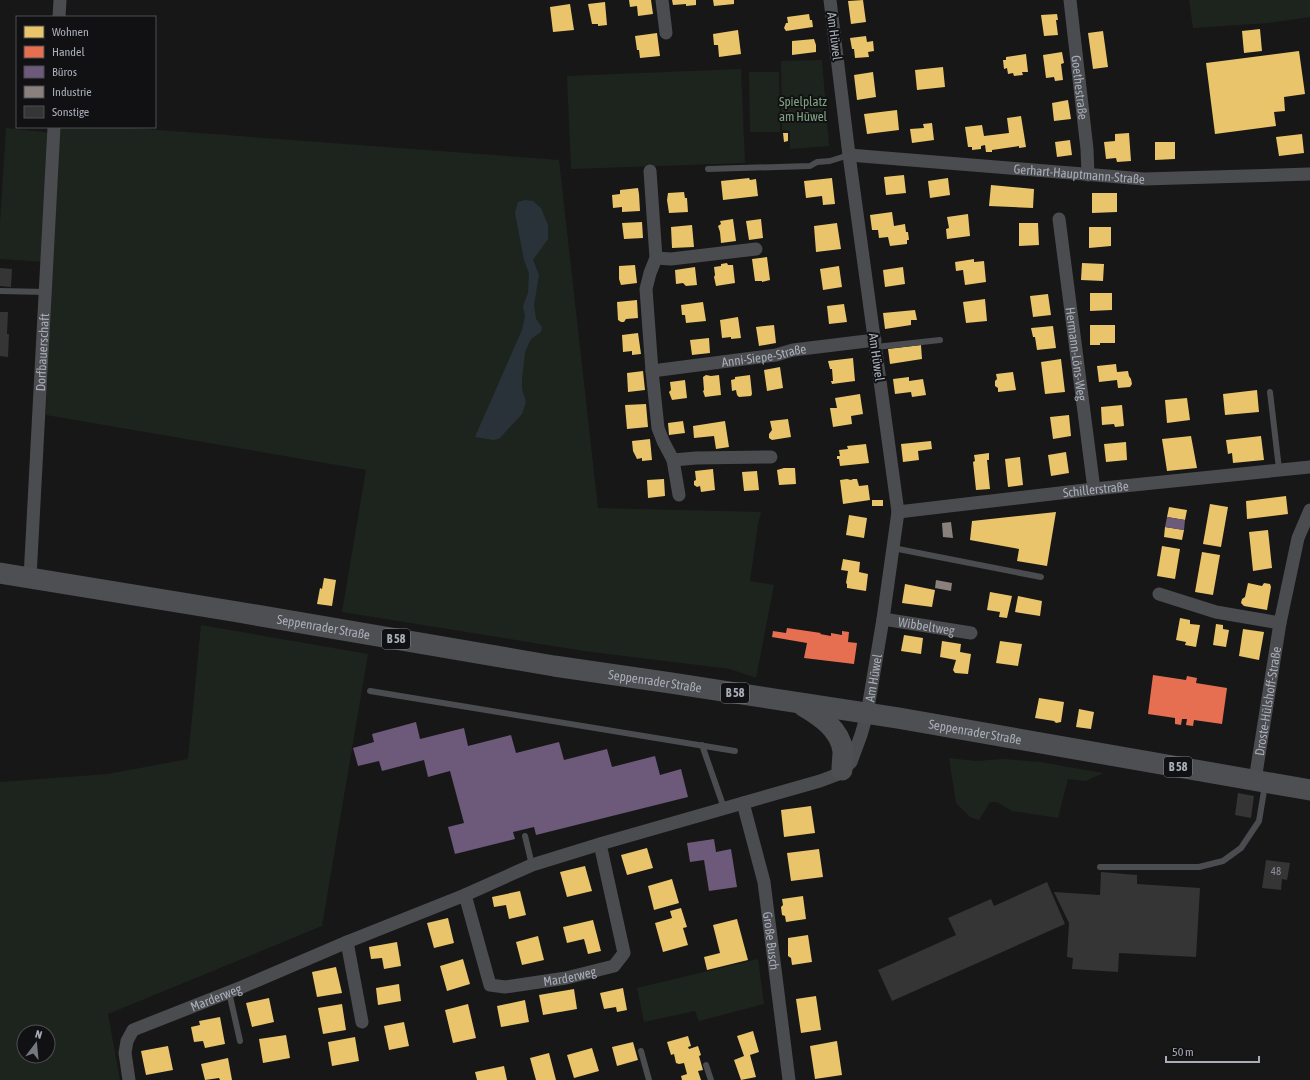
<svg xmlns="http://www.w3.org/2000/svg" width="1310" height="1080" font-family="'Asap Condensed',sans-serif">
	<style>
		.green { fill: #1d241e; fill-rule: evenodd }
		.water { fill: #2a3239 }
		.homes { fill: #e9c46a }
		.shops { fill: #e76f51 }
		.offices { fill: #6d597a }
		.industry { fill: #8a817c }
		.building { fill: #353536 }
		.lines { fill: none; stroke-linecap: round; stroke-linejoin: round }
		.lane { stroke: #4b4c50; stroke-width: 6 }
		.street { stroke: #4b4c50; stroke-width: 13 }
		.primary { stroke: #4d4f52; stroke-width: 21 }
		.labels { text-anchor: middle; stroke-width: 4; stroke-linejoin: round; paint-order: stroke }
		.number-label { font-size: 11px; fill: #8b8f98 }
		.shield { fill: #111113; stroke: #7b7e86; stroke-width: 1 }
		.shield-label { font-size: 12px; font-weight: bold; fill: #a8adb8 }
		.street-label { font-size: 13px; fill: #a8adb8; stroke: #111113 }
		.park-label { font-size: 13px; fill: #7fa381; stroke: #111113 }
	</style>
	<rect width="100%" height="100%" fill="#171717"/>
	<path class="green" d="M1189,0H1310V17L1269,23L1193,28Z
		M822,60L829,146L790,149V131L782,130L781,61Z
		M741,69L745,163L571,169L567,76Z
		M749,72H779L780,132H750Z
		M57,127H118L559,160L598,508L761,512L758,524L750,581L774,585L756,678L730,669L584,651L342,612L366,470L46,415Z
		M6,128L51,133L45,262L0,259V223Z
		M201,625L368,654L322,926L108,1014L120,1080H0V782L108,774L188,759ZM24,1032H48V1056H24Z
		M949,758L976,761L1004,759L1040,762L1103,773L1086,781L1068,779L1058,818L1012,811L997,802H990L979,820L970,817L956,803Z
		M758,959L764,1004L699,1021L695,1011L644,1022L637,988Z"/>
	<path class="water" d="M525,200L533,201L541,208L548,225V239L533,260L539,275L534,305L536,319L542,327L541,332L531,339L525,352L522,379V389L526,402L522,414L500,438L494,440L475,437L522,330L525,316L523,306L528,293L529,273L524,260L515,213L518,202Z"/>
	<path class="homes" d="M629,0H651L653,14L638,16L637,6L630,7Z
		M672,0H696V5L686,6V4L673,5Z
		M713,0H734V4L714,6Z
		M863,0L866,22L851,24L848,1Z
		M605,2L607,25L598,26V24H592L588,4Z
		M570,4L574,30L553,32L550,7Z
		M809,14L810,20H812L813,27L786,31L784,28L786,23H788L787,17Z
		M1057,14L1058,20H1056L1058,35L1044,36L1041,15Z
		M1260,29L1262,51L1244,53L1242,31Z
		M738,30L741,54L719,57L718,45H714L713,34Z
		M1103,31L1108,67L1093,69L1088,33Z
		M657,33L660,56L640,58L639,50H637L635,36Z
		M866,36L867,42L873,41L874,51L868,52L869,57L855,58L854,49H852L850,38Z
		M814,39L816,45V52L792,55V41Z
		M1299,51L1305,94L1284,97L1285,111L1274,112L1276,126L1215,134L1206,63Z
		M1062,52L1064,63L1061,64L1063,80L1055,81L1054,77L1046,78L1043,55Z
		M1026,54L1028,72H1022L1023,75L1014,76L1013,73L1008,74L1007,68L1004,69L1003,60H1006V57Z
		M943,67L945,87L917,90L915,70Z
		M873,72L876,97L857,100L854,75Z
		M1068,100L1071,119L1054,121L1052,103Z
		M897,110L899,130L867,134L864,114Z
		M1021,116L1026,147L1019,148V146L992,150V152H986L985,145L981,146V149L972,150V147H968L965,127L982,125L984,136L1009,133L1007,118Z
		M932,123L934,140L912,143L910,129L924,128L923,124Z
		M783,133H788V141L784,142Z
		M1129,133L1131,161L1117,162L1116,158L1106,159L1104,142L1115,141V134Z
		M1302,134L1304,153L1279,156L1276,137Z
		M1070,140L1072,155L1057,157L1055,142Z
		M1155,142H1175V159L1155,160Z
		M904,175L906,193L886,195L884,177Z
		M749,178L750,180L756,179L758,196L723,200L721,181Z
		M832,178L835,204L823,205L822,196L806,198L804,181Z
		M948,178L950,195L930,198L928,181Z
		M991,185L1034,189L1033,208L989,206Z
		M638,188L639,194L640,211L622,212V207L613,208L612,195L620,194V190Z
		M684,192L685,198H687L688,212L669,213L667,200L668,193Z
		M1092,193H1117V212L1092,213Z
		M892,212L894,226L905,224L906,232H908L909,240H907V244L890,246L888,237L879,238L878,230H872L870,215Z
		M968,214L970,236L947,239L946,229L949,228L947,217Z
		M733,219L736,241L721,243L720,232L718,226L721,224L720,221Z
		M761,219L763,238L749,240L746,221Z
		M642,222L643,238L624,239L622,223Z
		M837,223L841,249L816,252L814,226Z
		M1019,223H1038L1039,245L1019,246Z
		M692,225L694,247L672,248L671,227Z
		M1089,227H1111V246L1089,248Z
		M767,257L770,280L762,282V281H755L752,259Z
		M974,259V262L984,261L986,282L965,285L963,270L956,271L955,262Z
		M727,263L728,265H733L735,283L716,286L714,277L715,275L714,267L721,266V264Z
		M1082,263L1104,264L1103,281L1081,280Z
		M635,265L637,283L621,285L619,279V266Z
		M839,266L842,287L823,290L820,269Z
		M695,267L697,285L686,286L683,283L676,284L675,270Z
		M903,267L905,284L885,287L883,270Z
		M1090,293H1112V310L1090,311Z
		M1048,294L1051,315L1033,317L1030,296Z
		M985,299L987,321L966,323L963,302Z
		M637,300L638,318L626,319L624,322H621L618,320L617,302Z
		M703,302L706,321L686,323L685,315H682L681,305Z
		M844,304L847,322L829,324L827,306Z
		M915,310L917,320H911V325L885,329L883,313Z
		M738,317L741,338L731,339V337L722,338L720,320Z
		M774,325L776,343L759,346L756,327Z
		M1090,325H1115V343H1100V345H1090Z
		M1053,326L1056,348L1037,350L1035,337H1033L1031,328Z
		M638,333L641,354L632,355V351L623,352L622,335Z
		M709,338L710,353L692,355L690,340Z
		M921,345L922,359L890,364L888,349Z
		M853,358L855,381L832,384L831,381H833L832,369H830L828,361Z
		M1061,359L1065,392L1045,394L1041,362Z
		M1116,364L1117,372L1128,371L1129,376L1131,379L1132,384L1130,387L1118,388L1117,380L1099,382L1097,366Z
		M780,367L783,388L767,391L764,370Z
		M643,371L645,390L628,392L627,373Z
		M1013,372L1016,390L998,392V388L995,386V381L997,379L996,374Z
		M706,375L711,376L719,375L721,395L705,397L703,391L704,390L703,377Z
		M750,375L752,394L751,396L739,397L737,395L736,390L732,391L731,380L735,379V377Z
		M909,377V381L923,379L926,395L912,397L911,392L895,394L893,379Z
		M685,380L687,398L672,400L669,392L671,390L670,382Z
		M1257,390L1259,412L1225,415L1223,394Z
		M860,394L863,414L851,416L852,424L833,427L830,408H837L835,398Z
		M1187,398L1190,420L1167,423L1165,400Z
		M646,404L648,427L627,429L625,405Z
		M1122,405L1124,426L1115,427L1114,424L1102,425L1101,407Z
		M1069,415L1071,436L1053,439L1050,417Z
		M788,419L791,437L772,440L769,438V434L772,430L770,421Z
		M683,421L685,433L669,435L668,423Z
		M725,421L729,447L716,449L714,436L694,438L693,426Z
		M1191,436L1197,468L1167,471L1162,439Z
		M1261,436L1264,460L1233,463L1232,453L1228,454L1226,440Z
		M650,439L652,460L642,461V458L637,459L633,451L632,441Z
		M931,441L932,449L918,451L919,460L903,462L901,444Z
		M1126,442L1127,460L1106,462L1104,444Z
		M866,444L869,463L840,466L839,459H837V456H840L839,450L848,449L847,446Z
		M1066,452L1069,473L1051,476L1048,455Z
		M989,453V460H987L990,489L976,490L973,462L975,461L974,455Z
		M1020,457L1023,485L1008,487L1005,459Z
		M784,468H795L796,484L779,485L777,470Z
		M713,469L715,490L701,492L700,486L697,487L694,485V481L696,480L695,471Z
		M757,471L759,490L744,491L742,472Z
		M664,479L665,496L648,498L647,480Z
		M847,479L851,480L853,479H857L859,486L868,485L870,500L843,504L840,480Z
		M1286,496L1288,514L1247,519L1246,501Z
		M872,500H883V506H872Z
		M1210,504L1228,507L1221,547L1203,544Z
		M1169,507L1187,510L1185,520L1167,517Z
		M1056,512L1047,566L1017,561L1019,549L970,540L972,521Z
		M849,515L867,518L864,538L846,535Z
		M1165,527L1184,530L1182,540L1164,537Z
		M1268,530L1272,568L1253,571L1249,532Z
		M1162,546L1180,549L1175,579L1157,576Z
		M1202,552L1220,555L1213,595L1195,592Z
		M843,559L860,562L859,572L868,574L866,591L847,588V584L846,583L848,571L841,570Z
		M324,578L336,580L332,606L317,604L320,588L322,589Z
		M1248,583L1262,586L1264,583L1270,584L1271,587L1267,610L1244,606L1241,603L1242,599L1245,597Z
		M905,584L935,590L932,607L902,603Z
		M990,592L1012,596L1007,618L999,617L1000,612L987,610Z
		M1018,596L1042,601L1040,616L1015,612Z
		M1180,618L1190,620V624L1200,625L1196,647L1185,645L1186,642L1176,640Z
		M1216,624L1223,625V629L1229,630L1226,647L1213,645Z
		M1243,629L1264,632L1259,660L1239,656Z
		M904,635L923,638L921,654L901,651Z
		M942,641L961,644L960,652L971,654L968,674L955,673L953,670L956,660L940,657Z
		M1000,641L1022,644L1018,666L996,663Z
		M1039,698L1064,702L1061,722L1056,723L1054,721L1035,718Z
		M1079,709L1094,712L1091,729L1076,727Z
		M811,806L815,833L784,837L781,810Z
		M647,848L653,868L627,875L621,855Z
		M819,849L823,877L791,881L787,853Z
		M585,866L592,891L567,897L560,872Z
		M672,879L679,903L654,910L648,886Z
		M520,891L526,915L509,919L506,905L494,907L492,897Z
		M803,896L806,919L786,922L785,916L782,915L781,907L783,905L782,899Z
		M681,908L687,927L683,928L688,945L663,952L655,923L672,918L670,911Z
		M448,918L454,943L434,948L427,923Z
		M737,919L748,960L707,970L704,957L720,953L713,925Z
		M593,920L601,951L588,954L584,939L567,943L563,927Z
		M808,935L812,962L792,965L791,958L788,956V938Z
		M538,936L544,960L522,965L516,942Z
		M397,942L401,966L384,969L382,958L371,959L369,947Z
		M463,959L470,984L447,991L440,966Z
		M336,967L342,993L317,997L312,972Z
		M399,984L401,1001L378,1005L376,988Z
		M623,988L627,1010L617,1012L616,1007L604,1009L600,993Z
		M574,989L577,1009L543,1015L539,995Z
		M816,996L821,1030L801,1033L796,999Z
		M269,998L274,1022L252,1027L246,1003Z
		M525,1000L529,1022L501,1027L497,1006Z
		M342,1004L346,1030L323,1034L318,1008Z
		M468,1004L476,1038L453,1043L445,1010Z
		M220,1017L225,1044L205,1048L203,1041L194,1042L191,1027L200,1025L199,1021Z
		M404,1022L409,1046L389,1050L384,1026Z
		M753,1031L759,1052L750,1055L756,1077L741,1080L734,1060L744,1056L737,1036Z
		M286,1035L290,1058L263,1063L259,1039Z
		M688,1036L691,1046L688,1047L689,1049L698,1046L701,1055L699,1056L703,1070L698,1071L701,1080H682L681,1076L687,1074L684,1063L679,1064L676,1063L674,1054L671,1055L667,1042Z
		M355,1037L359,1061L332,1066L328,1042Z
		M837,1041L842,1075L815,1079L810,1046Z
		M633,1042L638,1060L617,1066L612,1047Z
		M168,1046L173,1070L146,1075L141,1051Z
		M592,1048L599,1071L574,1078L567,1055Z
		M549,1053L556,1080H536L530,1058Z
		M228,1058L232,1080H220L219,1078L205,1080L201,1064Z
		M504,1066L507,1080H477L475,1072Z"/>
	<path class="shops" d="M787,628L821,633L820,634L831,636V633L842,635V631L849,632L848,642L857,643L854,664L804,658L807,643L772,637L773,631L786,633Z
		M1153,675L1186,680L1187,676L1197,678L1196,683L1227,688L1222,724L1194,720L1193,726L1186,725L1187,719H1182L1181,725L1175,724V718L1148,714Z"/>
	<path class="offices" d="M1167,517L1185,520L1184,530L1165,527Z
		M416,722L420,739L464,728L468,746L511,735L516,753L559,742L564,760L607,749L612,767L655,756L660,775L681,769L688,797L536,835L534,827L513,832L515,839L455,854L448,827L464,823L450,771L428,777L424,760L382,771L379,761L358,766L353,748L374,742L372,734Z
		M714,839L716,852L731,849L737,887L709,891L704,860L690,862L687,843Z"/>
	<path class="industry" d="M951,522L953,538L943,537L942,523Z
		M936,580L952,583L951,591L935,588Z"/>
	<path class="building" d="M0,268L12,269L11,287L0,286Z
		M0,312H8L7,334H9L8,357L0,356Z
		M1238,793L1254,796L1251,818L1235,815Z
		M1266,860L1290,863L1287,880L1282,879L1281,890L1262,888Z
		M1101,872L1137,875V884L1200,888L1196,957L1119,953L1118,972L1072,969L1073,958L1067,957L1069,923L1054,892L1100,895Z
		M1047,882L1065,924L892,1001L878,970L956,935L948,918L991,899L994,906Z"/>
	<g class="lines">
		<path class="lane" d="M708,169L810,166L817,162L830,161L849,155
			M0,291L46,292
			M876,347L940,340
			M1270,392L1279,469
			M893,548L1041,577
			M370,691L735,751
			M702,745L724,808
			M525,836L532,865
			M1100,867H1199L1223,861L1241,848L1259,821L1265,785
			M229,992L240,1041
			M641,1051L649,1080
			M706,1065L711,1080"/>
		<g class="street">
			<path d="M662,0L666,33"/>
			<path id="s1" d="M1070,0L1087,149L1088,175"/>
			<path d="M59,17L60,0"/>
			<path id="s2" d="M849,155L1144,179L1310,174"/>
			<path d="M650,171L656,258L650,273L646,289L652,371L658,428L663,441L673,460L679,495"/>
			<path id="s3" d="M1059,219L1094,489"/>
			<path d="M656,258L671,259L756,249"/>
			<path id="s4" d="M652,371L776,355L793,350L875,340"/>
			<path d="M673,460L696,458L771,457"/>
			<path id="s5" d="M898,512L1094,489L1310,467"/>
			<path id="s6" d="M30,578L54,127"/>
			<path d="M1159,594L1216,612L1280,623"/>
			<path id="s7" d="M883,619L971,633"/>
			<path id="s8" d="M1255,780L1280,623L1298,538L1310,510"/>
			<path id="s9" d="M743,803L764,882L789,1080"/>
			<path id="s10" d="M465,895L490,985L505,987L566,978L614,966L624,953L600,844"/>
			<path d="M347,942L362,1022"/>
			<path id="s11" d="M129,1080L125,1053L127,1041L133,1030L242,987L347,942L465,895L532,865L600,844L820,781L836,775L851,762L861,735L867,714L883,619L898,512L849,155L830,0"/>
		</g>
		<g class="primary">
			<path id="s12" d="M0,573L238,612L554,666L671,683L898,718L1310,790"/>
			<path d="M803,706C820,716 840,729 843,751C843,757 842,764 842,770"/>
		</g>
	</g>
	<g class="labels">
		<g class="number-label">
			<text x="1276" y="875">48</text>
		</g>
		<g class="shield">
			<rect x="382" y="629" width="28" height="20" rx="3"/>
			<rect x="721" y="683" width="28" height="20" rx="3"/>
			<rect x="1164" y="757" width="28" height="20" rx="3"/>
		</g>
		<g class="shield-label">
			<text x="396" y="643">B 58</text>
			<text x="735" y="697">B 58</text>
			<text x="1178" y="771">B 58</text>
		</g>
		<g class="street-label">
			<text transform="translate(835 36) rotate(83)" y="5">Am Hüwel</text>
			<text dy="5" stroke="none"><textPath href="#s1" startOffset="88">Goethestraße</textPath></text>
			<text dy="5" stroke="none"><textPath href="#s2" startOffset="231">Gerhart-Hauptmann-Straße</textPath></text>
			<text dy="5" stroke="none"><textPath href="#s6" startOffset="226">Dorfbauerschaft</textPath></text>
			<text dy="5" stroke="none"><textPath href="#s3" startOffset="136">Hermann-Löns-Weg</textPath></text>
			<text dy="5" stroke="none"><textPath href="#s4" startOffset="113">Anni-Siepe-Straße</textPath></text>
			<text transform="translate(877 357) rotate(82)" y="5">Am Hüwel</text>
			<text dy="5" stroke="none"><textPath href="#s5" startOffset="199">Schillerstraße</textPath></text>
			<text dy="5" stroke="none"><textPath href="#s7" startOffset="44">Wibbeltweg</textPath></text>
			<text dy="5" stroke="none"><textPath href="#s12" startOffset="328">Seppenrader Straße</textPath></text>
			<text dy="5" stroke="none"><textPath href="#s11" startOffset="908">Am Hüwel</textPath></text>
			<text dy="5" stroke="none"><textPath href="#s12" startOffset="664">Seppenrader Straße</textPath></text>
			<text dy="5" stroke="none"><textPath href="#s8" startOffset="80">Droste-Hülshoff-Straße</textPath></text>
			<text dy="5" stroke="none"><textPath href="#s12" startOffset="988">Seppenrader Straße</textPath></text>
			<text dy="5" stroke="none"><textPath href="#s9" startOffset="141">Große Busch</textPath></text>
			<text dy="5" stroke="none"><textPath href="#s10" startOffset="174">Marderweg</textPath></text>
			<text dy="5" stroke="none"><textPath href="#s11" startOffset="141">Marderweg</textPath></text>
		</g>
		<g class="park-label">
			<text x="803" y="106">Spielplatz<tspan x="803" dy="15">am Hüwel</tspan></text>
		</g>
	</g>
	<rect x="16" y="16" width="140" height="112" fill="#111113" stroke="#4d4f55"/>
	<rect x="24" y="26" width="20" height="12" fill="#e9c46a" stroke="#4d4f55"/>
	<text x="52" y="36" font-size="12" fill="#a8adb8">Wohnen</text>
	<rect x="24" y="46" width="20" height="12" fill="#e76f51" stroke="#4d4f55"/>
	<text x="52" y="56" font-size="12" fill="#a8adb8">Handel</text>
	<rect x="24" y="66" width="20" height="12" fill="#6d597a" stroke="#4d4f55"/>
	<text x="52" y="76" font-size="12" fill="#a8adb8">Büros</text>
	<rect x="24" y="86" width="20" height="12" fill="#8a817c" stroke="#4d4f55"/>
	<text x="52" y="96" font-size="12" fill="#a8adb8">Industrie</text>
	<rect x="24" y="106" width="20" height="12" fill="#353536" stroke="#4d4f55"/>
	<text x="52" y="116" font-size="12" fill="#a8adb8">Sonstige</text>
	<g transform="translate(36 1044) rotate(16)"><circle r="19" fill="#111113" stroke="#4d4f55"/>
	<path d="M0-3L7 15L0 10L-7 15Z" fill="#757880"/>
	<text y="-6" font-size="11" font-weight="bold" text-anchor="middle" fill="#a8adb8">N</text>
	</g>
	<path d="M1166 1056v6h93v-6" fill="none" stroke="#a8adb8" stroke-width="2"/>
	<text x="1172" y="1056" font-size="12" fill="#a8adb8" stroke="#111113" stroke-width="3" paint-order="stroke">50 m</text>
</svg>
